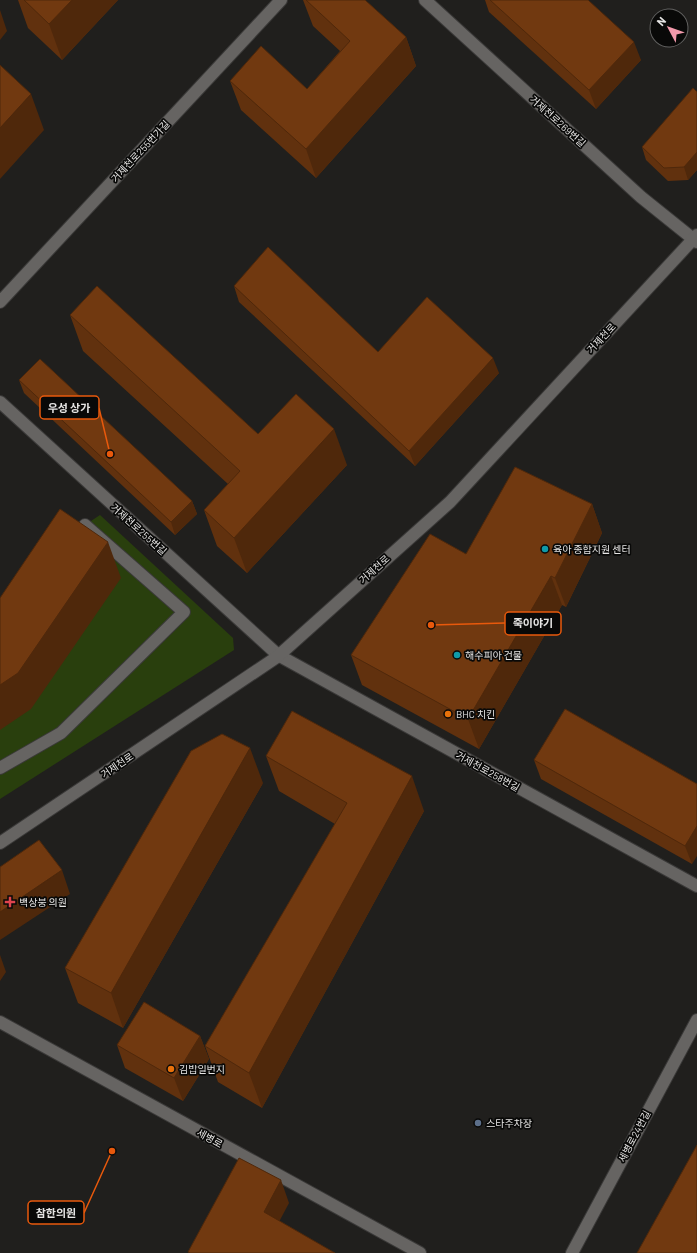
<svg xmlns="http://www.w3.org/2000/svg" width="697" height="1253" font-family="Barlow,'Noto Sans KR',sans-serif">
	<rect width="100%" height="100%" fill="#201f1d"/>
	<polygon fill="#293f0d" points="100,515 233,638 234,650 0,799 0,654 85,525"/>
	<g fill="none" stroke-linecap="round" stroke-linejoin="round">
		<g stroke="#3a3938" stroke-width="14">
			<g id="street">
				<polyline points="425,0 641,197 697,242"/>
				<polyline points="0,302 281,0"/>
				<polyline points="0,402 278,655 697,886"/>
				<polyline points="0,768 61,733 184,612 85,525"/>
				<polyline points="572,1253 697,1020"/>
			</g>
		</g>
		<g stroke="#3a3938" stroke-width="14">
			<g id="secondary">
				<polyline points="0,843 277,657 450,502 697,235"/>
				<polyline points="0,1022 420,1253"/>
			</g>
		</g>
		<use href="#street" stroke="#666462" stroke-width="12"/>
		<use href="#secondary" stroke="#666462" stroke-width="12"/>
	</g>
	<g fill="#61310e">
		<polygon points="18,0 118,0 62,60 28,28"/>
		<polygon points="303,0 365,0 406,37 416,66 316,178 241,110 230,81 307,89 340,51 313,26"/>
		<polygon points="485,0 588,0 641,60 596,109 489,12"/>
		<polygon points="697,92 697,170 688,180 668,181 646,160 642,147"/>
		<polygon points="234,286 378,352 499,373 415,466 239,302"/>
		<polygon points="70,315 258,434 347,465 247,573 217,546 204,510 228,484 83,351"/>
		<polygon points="19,380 192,501 197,514 175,535 24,393"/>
		<polygon points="592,504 602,533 566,607 562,605 479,749 362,685 351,655"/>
		<polygon points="266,756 424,811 262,1108 218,1082 205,1046 335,824 279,791"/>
		<polygon points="534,760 697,784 692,864 541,779"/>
		<polygon points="263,783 123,1028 78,1003 65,968"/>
		<polygon points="200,1036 209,1059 183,1101 125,1068 117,1045"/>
	</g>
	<g fill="#4f280b">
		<polygon points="72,0 118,0 62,60 49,24"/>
		<polygon points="0,10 7,31 0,40"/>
		<polygon points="406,37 416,66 316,178 306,149"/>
		<polygon points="634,42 641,60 596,109 589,90"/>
		<polygon points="31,94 44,130 0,179 0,128"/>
		<polygon points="697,152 697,170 688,180 684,167"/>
		<polygon points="493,358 499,373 415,466 409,451"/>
		<polygon points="334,429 347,465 247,573 234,538"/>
		<polygon points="192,501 197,514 175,535 171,522"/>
		<polygon points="592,504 602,533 566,607 555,578"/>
		<polygon points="108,542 121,578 31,709 0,730 0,685"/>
		<polygon points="551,576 562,605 479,749 468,719"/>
		<polygon points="250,748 263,783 123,1028 111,993"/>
		<polygon points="412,776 424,811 262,1108 249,1073"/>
		<polygon points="697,826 697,856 692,864 685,846"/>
		<polygon points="62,870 70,894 0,940 0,912"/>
		<polygon points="0,955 6,972 0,981"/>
		<polygon points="200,1036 209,1059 183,1101 174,1078"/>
		<polygon points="281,1180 289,1203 272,1235 264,1212"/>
	</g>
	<g fill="#713910" stroke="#4f280b">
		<polygon points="24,0 72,0 49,24"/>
		<polygon points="306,0 365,0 406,37 306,149 230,81 261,46 307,89 350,41"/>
		<polygon points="490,0 588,0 634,42 589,90"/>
		<polygon points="0,65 31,94 0,128"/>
		<polygon points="693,88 697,92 697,152 684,167 664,168 642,147"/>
		<polygon points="268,247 378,352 427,297 493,358 409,451 234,286"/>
		<polygon points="97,286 258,434 296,394 334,429 234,538 204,510 240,471 70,315"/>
		<polygon points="40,359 192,501 171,522 19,380"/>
		<polygon points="515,467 592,504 555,578 551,576 468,719 351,655 430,534 466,554"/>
		<polygon points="60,509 108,542 18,673 0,685 0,598"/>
		<polygon points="565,709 697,784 697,826 685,846 534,760"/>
		<polygon points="292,711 412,776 249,1073 205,1046 347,803 266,756"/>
		<polygon points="222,734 250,748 111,993 65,968 191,751"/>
		<polygon points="39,840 62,870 0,912 0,867"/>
		<polygon points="144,1002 200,1036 174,1078 117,1045"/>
		<polygon points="697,1145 697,1253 637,1253"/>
		<polygon points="239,1158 281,1180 264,1212 335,1253 190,1253 188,1252"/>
	</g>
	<g fill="#0f9aa8" stroke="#090908" stroke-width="1.5">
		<circle cx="545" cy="549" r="4"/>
		<circle cx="457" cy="655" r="4"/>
	</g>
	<g fill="#e8710a" stroke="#090908" stroke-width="1.5">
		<circle cx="448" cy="714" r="4"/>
		<circle cx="171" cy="1069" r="4"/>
	</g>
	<path fill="#e0444e" stroke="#090908" stroke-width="1.5" d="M8 896h4v4h4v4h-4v4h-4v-4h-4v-4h4z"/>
	<circle fill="#5c6f8a" stroke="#090908" stroke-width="1.5" cx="478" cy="1123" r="4"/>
	<g text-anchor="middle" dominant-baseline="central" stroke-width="3.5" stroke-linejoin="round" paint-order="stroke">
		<g font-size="10" fill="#e6e5e4" stroke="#090908">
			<text transform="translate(558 121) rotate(42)">거제천로269번길</text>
			<text transform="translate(140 151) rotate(-47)">거제천로255번가길</text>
			<text transform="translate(601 338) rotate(-47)">거제천로</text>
			<text transform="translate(139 529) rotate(42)">거제천로255번길</text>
			<text transform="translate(374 569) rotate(-42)">거제천로</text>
			<text transform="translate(117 765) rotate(-34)">거제천로</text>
			<text transform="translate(488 771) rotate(29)">거제천로258번길</text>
			<text transform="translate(634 1136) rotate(-62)">세병로24번길</text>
			<text transform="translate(210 1138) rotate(29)">세병로</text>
		</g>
		<g font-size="10" fill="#e6e5e4" stroke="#090908" text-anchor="start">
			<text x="553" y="549">육아 종합지원 센터</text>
			<text x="465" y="655">해수피아 건물</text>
			<text x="456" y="714">BHC 치킨</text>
			<text x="19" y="902">백상붕 의원</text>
			<text x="179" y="1069">김밥일번지</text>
			<text x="486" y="1123">스타주차장</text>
		</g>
	</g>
	<path fill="none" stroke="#e8590c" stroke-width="1.5" d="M110 454L99 408M431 625L505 623M112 1151L84 1213"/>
	<g fill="#e8590c" stroke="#090908" stroke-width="1.5">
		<circle cx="110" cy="454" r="4"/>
		<circle cx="431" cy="625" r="4"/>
		<circle cx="112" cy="1151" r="4"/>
	</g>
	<g fill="#090908" stroke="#e8590c" stroke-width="1.5">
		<rect x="40" y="396" width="59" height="23" rx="4"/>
		<rect x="505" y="612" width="56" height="23" rx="4"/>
		<rect x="28" y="1201" width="56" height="23" rx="4"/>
	</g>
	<g font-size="11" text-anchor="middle" font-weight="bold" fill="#e6e5e4">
		<text x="69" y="412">우성 상가</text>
		<text x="533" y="627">죽이야기</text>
		<text x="56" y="1217">참한의원</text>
	</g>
	<g transform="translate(669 28) rotate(311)"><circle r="19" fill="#090908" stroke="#616160"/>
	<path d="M0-3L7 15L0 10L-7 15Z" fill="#f39aac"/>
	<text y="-6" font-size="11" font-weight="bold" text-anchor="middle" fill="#e6e5e4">N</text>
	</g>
</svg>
